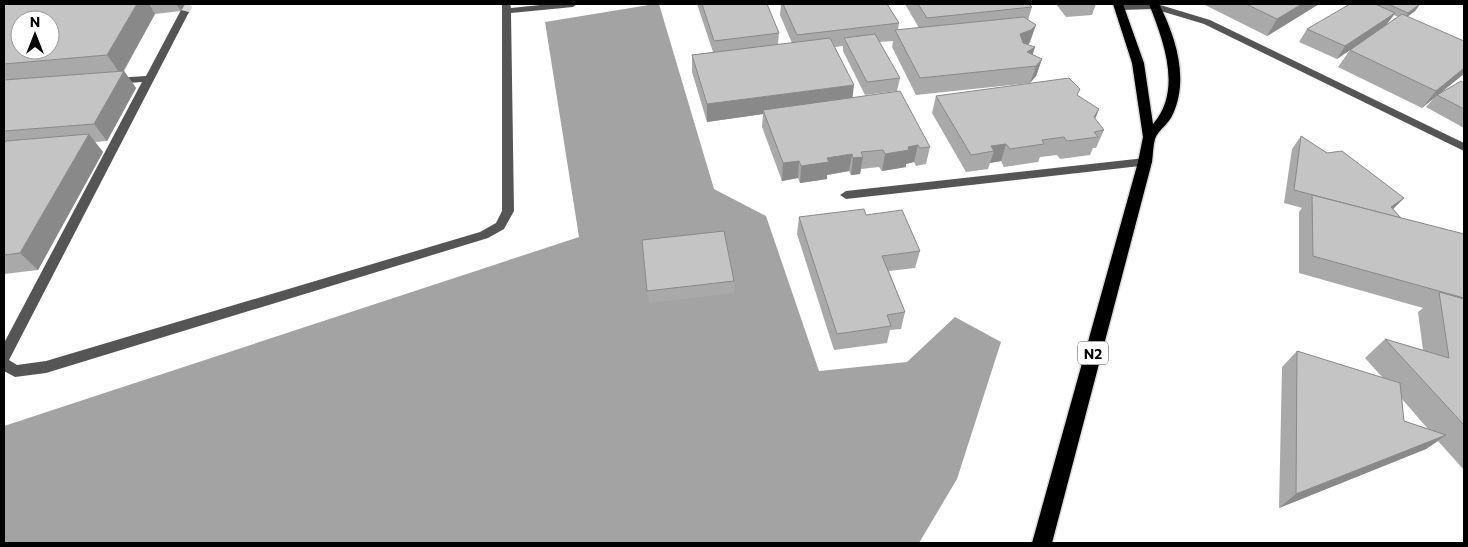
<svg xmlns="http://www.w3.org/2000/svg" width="1468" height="547" font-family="Commissioner,sans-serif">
	<rect width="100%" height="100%" fill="#fff"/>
	<polygon fill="#a3a3a3" points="655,4 659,4 714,189 766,216 819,371 907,362 955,317 1001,342 957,479 919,543 4,543 4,426 579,237 545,22"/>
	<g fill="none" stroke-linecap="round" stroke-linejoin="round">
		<polyline stroke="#d9d9d9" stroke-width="11" stroke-dasharray="11 5" stroke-linecap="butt" points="184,12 187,4"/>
		<g stroke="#dbdbdb" stroke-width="3">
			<path id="highway" d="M1113,4H1123L1144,63L1153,124C1183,90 1163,40 1149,4H1159C1176,37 1189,79 1173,114C1169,124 1158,130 1155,139C1153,146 1153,155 1152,162L1052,543H1032L1138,162L1143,137L1132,63Z"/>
		</g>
		<g fill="#555" fill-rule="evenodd">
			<polygon points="502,4 510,4 511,8 550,4 577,4 573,7 511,13 514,211 504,229 488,238 46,373 15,377 4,371 4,343 142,82 115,84 110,81 115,78 146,76 181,10 189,12 9,360 17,365 46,361 480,232 496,223 502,211"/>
			<polygon points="1157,4 1210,20 1464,143 1464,151 1204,24 1154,9 1120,10 1115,7 1120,4"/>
			<polygon points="1145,158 1149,159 1151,162 1149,165 846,199 840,195 846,191"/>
		</g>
		<use href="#highway" fill="#000" fill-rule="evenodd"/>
	</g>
	<g fill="#a9a9a9" fill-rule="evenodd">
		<polygon points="4,4 185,4 181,11 155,14 124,71 136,88 107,141 95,142 103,152 38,270 4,274"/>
		<polygon points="697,4 767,4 779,33 778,44 792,43 780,15 781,4 887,4 899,23 898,30 919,28 905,4 1029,4 1032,7 1028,20 1030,42 1028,45 1033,55 1042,59 1036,76 1030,83 916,95 892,47 893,41 879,42 900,78 897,91 865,95 843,51 843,46 835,47 852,98 930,147 926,164 916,166 914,162 906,164 906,167 882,171 879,167 861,169 860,174 851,175 849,171 827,175 827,179 800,183 798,178 782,181 762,127 763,114 707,122 692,72 692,55 713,52"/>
		<polygon points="1056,4 1096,4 1092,15 1066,17"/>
		<polygon points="1206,4 1319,4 1267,36 1205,5"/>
		<path d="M1378,4H1420L1415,11L1407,17L1443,91L1464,83V128L1426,107L1434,98L1422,108L1338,67L1350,50L1337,59L1299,42L1307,29ZM1394,15L1398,17L1387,24Z"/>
		<polygon points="936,96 1099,109 1095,119 1104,130 1096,148 1093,148 1090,155 1060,159 1057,155 1040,157 1038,162 1004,167 1001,161 990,163 988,169 966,172 932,113"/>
		<path d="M1301,136L1327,153L1404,198L1393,209L1401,218L1464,234V470L1438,441L1426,449L1279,508L1282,367L1297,351L1383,378L1365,358L1385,339L1423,350L1418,312L1423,308L1299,273V212L1302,208L1284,203L1292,149ZM1402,399L1428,429L1404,421Z"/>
		<polygon points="866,215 920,251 915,268 889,271 905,312 901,329 890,330 887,343 834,350 797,234 799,217"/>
		<polygon points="734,281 734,293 649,303 647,291"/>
	</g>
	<g fill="#898989">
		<polygon points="137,4 149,4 155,14 121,75 107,55"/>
		<polygon points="176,4 185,4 181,11"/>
		<polygon points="1302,4 1319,4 1267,36 1277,19"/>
		<polygon points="1420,4 1415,11 1404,19 1408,13"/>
		<polygon points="1395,13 1386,25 1337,59 1345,46"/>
		<polygon points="1036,25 1030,42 1026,47 1015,51 1020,34"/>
		<polygon points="1035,47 1030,64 1027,52"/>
		<polygon points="1042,59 1036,76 1030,83 1036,66"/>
		<polygon points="1464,68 1464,74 1438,95 1437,95 1434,98 1422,108 1436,91"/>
		<polygon points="124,71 136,88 107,141 94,124"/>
		<polygon points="854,85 852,102 763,110 763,114 707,122 707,104"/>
		<polygon points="1099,109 1092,126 1094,117"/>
		<polygon points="89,134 103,152 38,270 20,253"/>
		<polygon points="1006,144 1001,161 990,163 994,151 991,146"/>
		<polygon points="918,145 914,162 906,164 906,167 882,171 885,154 908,147"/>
		<polygon points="852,154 849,171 827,175 827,179 800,183 801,166 827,158"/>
		<polygon points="863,157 860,174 851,175 853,158"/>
		<polygon points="799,161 798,178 782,181 783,163"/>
		<polygon points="1404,198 1392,210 1391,207"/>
		<polygon points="1446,435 1426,449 1279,508 1296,494"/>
	</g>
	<g fill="#c4c4c4" stroke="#898989" fill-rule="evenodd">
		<path d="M4,4H137L107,55L4,64ZM20,20H50V50H20Z"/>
		<polygon points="702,4 767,4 779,33 714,41"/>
		<polygon points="783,4 887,4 899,23 797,35"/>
		<polygon points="918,4 1029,4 1032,7 927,18"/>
		<polygon points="1246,4 1302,4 1277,19"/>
		<polygon points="1350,4 1375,4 1395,13 1345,46 1307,29"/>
		<polygon points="1388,4 1420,4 1408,13"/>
		<polygon points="1402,14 1464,41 1464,68 1436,91 1350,50"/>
		<polygon points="1024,17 1036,25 1031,30 1020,34 1023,43 1035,47 1027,52 1042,59 1036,66 920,78 895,30"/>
		<polygon points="875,34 900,78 867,82 844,38"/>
		<polygon points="830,38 854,85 707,104 692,55"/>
		<polygon points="124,71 94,124 4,131 4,80"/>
		<polygon points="1069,78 1080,89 1077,95 1099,109 1094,117 1104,130 1094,132 1098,137 1067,141 1064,137 1042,140 1044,144 1010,149 1006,144 991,146 994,151 971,155 936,96"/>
		<polygon points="1461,81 1464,83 1464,109 1437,95"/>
		<polygon points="900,91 930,147 920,148 918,145 908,147 909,150 885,154 883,150 861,152 863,157 853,158 852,154 827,158 829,162 801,166 799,161 783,163 763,110"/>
		<polygon points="89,134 20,253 4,255 4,144 6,141"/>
		<polygon points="1301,136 1327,153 1342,151 1404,198 1391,207 1401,218 1294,190"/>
		<polygon points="1312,195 1464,234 1464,298 1313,256"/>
		<polygon points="864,209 866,215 902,210 920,251 882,256 905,312 887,315 891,326 837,334 799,217"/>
		<polygon points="724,231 734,281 647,291 642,240"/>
		<polygon points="1439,292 1464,299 1464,425 1385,339 1449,358"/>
		<polygon points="1297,351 1400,383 1404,421 1446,435 1296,494"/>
	</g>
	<g text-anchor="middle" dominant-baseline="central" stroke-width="4.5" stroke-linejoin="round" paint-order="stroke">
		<rect fill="#fff" stroke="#4c4c4c" stroke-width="1" x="1078" y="341.5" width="30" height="23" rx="4"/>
		<g font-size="14" font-weight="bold" fill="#000">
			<text x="1093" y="353">N2</text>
		</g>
	</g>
	<rect width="1468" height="547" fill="none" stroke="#000000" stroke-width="10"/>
	<g transform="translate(35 35)"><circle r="24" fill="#ffffff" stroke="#999999"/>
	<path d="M0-4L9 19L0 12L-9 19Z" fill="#000000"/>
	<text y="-8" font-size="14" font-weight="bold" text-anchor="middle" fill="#000000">N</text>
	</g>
</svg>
